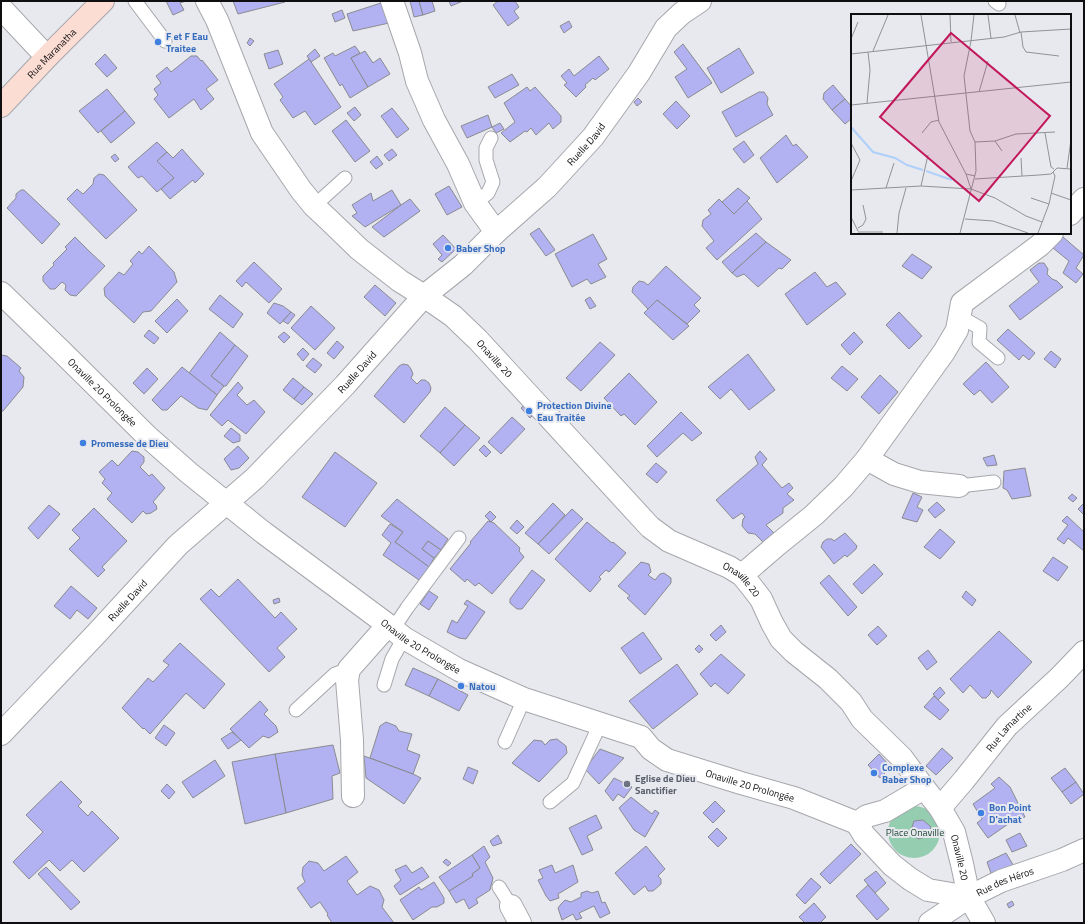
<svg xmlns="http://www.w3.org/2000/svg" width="1085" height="924" font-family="'Titillium Web',sans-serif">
	<rect width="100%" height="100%" fill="#e8e9ee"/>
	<circle fill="#94cdaf" cx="914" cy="832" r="26"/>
	<g fill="#b2b2f3" stroke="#8a8b8f">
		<polygon points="166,1 186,1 180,3 184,10 173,15"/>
		<polygon points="233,1 284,1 285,2 238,14"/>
		<polygon points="410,1 419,1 423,15 414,17"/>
		<polygon points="419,1 432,1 435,11 423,15"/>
		<polygon points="449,1 463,1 451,6"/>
		<polygon points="498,1 515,1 519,7 514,11 519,18 508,26 493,5"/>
		<polygon points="384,2 389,23 353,31 347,14"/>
		<polygon points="342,10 345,18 335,22 332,14"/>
		<polygon points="569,21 572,27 564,33 560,26"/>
		<polygon points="250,38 254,41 250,46 247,43"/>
		<polygon points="683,44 712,83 688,98 675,77 687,69 674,52"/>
		<polygon points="355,46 360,53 351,58 368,87 350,98 342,84 340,86 324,58 333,53 335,56"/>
		<polygon points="739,48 754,73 721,93 707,68"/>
		<polygon points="315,49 320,56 311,62 307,56"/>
		<polygon points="278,50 283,64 269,69 264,54"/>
		<polygon points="365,51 373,63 380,58 390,74 368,87 351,58"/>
		<polygon points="105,54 117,68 107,77 95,64"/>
		<polygon points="191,56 197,56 201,61 202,60 218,80 206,89 214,99 201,110 194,99 169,118 154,99 158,95 154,89 161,83 156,76 167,67 171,72"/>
		<polygon points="599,56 609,69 595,80 593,78 585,85 586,87 576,97 564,85 567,83 561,76 569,69 574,76"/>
		<polygon points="309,59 341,107 315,125 305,111 293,118 280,100 283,97 274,84"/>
		<polygon points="512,74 519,85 495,98 488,87"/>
		<polygon points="833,85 845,99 832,110 823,99 824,93"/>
		<polygon points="527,87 530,91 535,87 561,116 561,122 553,129 549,123 536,135 531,128 527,132 525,131 510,142 501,133 515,122 504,103"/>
		<polygon points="107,89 125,111 98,133 79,111"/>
		<polygon points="759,92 764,92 768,98 767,104 773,115 736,137 722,112"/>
		<polygon points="638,98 642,102 637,106 634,102"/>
		<polygon points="845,99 852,107 852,118 845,124 832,110"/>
		<polygon points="676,101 690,116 677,129 663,114"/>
		<polygon points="355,107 361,115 354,121 347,113"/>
		<polygon points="392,108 409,129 397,138 381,116"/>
		<polygon points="125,111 135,123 111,143 101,131"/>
		<polygon points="488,115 492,127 467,138 461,126"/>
		<polygon points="346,120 370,151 355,162 332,131"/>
		<polygon points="500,123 504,129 496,133 492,127"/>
		<polygon points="786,135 793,146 796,144 808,157 777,183 760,158"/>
		<polygon points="744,141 754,155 744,163 733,149"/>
		<polygon points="157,142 167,152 157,161 174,178 157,192 142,176 138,178 128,167"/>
		<polygon points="182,149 204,174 195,183 193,180 170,199 161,189 174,178 157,161 167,152 173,158"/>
		<polygon points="392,149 397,155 389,161 384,155"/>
		<polygon points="115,154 119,159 115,162 111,157"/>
		<polygon points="377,156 383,164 376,169 370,162"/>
		<polygon points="99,174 104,175 137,210 106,239 67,199 77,189 83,194 93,184 94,178"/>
		<polygon points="449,186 462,207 447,215 435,194"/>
		<polygon points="738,188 750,198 734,214 722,202"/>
		<polygon points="21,190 24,190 60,224 42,244 7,208 16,198 16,194"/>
		<polygon points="392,190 401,205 365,227 352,216 357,213 352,205 371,193 373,201"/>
		<polygon points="410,199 420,211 384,237 372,227 401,205"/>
		<polygon points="719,199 734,214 747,201 762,219 717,260 706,248 714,241 702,226 703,220 711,214 708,210"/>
		<polygon points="539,228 555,250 546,256 530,234"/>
		<polygon points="756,233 766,242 732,273 722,262"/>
		<polygon points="593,234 607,259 598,264 606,277 591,284 587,279 572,287 555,254"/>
		<polygon points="443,235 456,249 442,262 438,259 442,255 433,244"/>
		<polygon points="75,237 90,252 105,266 76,296 70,295 65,290 66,285 62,282 55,289 50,289 43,281 43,276 54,265 53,263 67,249 65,247"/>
		<polygon points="1063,237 1084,255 1076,268 1083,274 1076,283 1063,273 1069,261 1053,248"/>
		<polygon points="766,242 791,260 782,269 779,268 758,287 744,274 737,277 732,273"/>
		<polygon points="149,246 174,272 177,282 151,311 143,312 134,323 105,296 104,288 119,272 124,275 133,264 130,261 139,251 142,254"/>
		<polygon points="912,254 932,267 922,279 902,266"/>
		<polygon points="254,262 282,289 269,303 246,282 242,287 236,281"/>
		<polygon points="1039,263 1044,263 1048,269 1047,274 1052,279 1057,281 1063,287 1020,320 1009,306 1039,282 1030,270"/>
		<polygon points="666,266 701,298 694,305 700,311 687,324 657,300 648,309 632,292 633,287 639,281 644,282 648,285"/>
		<polygon points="815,272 827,287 836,282 846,294 807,325 785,294"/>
		<polygon points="375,285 396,303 385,316 364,297"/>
		<polygon points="220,295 243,314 233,328 209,309"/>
		<polygon points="590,297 596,306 590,309 585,300"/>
		<polygon points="177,299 188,311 167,333 155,321"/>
		<polygon points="657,300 689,326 673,340 644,313"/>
		<polygon points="274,303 283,306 291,312 280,324 267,313"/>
		<polygon points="311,306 335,328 315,350 291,328"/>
		<polygon points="291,312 295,315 288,324 283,321"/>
		<polygon points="899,312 922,336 909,349 886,325"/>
		<polygon points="1008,329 1035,353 1029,360 1023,355 1019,360 997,340"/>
		<polygon points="149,330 159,338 154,344 144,336"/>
		<polygon points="220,332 235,345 211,376 224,386 217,395 189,373"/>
		<polygon points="284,332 290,337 284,343 278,337"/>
		<polygon points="854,332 863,342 850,355 841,345"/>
		<polygon points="337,341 344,347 334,359 327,353"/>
		<polygon points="600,342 615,355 581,391 566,378"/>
		<polygon points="235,345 248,356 226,386 224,386 211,376"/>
		<polygon points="303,348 309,354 303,361 297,354"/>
		<polygon points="1051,351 1061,359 1055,368 1044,359"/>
		<polygon points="748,354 775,390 749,410 731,389 720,399 708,387"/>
		<polygon points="1,355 7,356 21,368 19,371 24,377 23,387 3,411 1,411"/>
		<polygon points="313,358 322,365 315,373 306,366"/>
		<polygon points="986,362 1009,387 992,403 980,390 974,395 963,384"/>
		<polygon points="403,364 408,365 411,369 413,374 411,378 417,384 421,380 425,380 429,383 431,388 430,392 404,423 374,396 399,366"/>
		<polygon points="842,366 858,379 847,391 831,378"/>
		<polygon points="182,367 217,395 207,410 198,408 181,396 167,410 162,410 152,400"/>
		<polygon points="147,368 158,379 144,394 133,383"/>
		<polygon points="629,373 657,402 635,425 624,414 621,416 604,398"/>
		<polygon points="880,375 898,392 879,414 861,397"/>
		<polygon points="293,378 304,387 294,399 283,390"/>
		<polygon points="238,382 243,388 237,395 247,405 254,400 265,412 246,434 228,420 222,426 210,415"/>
		<polygon points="304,387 313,394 302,405 294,399"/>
		<polygon points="527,402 536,412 530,418 521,408"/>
		<polygon points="445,407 465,425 440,453 420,436"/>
		<polygon points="681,412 702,433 692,441 683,433 657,457 647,446"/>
		<polygon points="512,417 525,429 501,454 488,442"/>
		<polygon points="465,425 480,438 454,466 440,453"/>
		<polygon points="231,428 240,435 240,441 233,443 224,436"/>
		<polygon points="484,445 491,452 486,457 479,450"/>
		<polygon points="238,446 249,458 239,468 231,470 224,459"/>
		<polygon points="132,451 138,452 144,457 144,462 140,467 149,476 152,474 165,488 153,502 156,505 157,509 151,513 146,514 143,511 132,523 107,499 112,493 102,483 105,479 99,472 112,460 118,466"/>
		<polygon points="760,451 767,459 762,465 782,488 789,483 793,488 787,494 794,500 783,508 783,513 766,525 774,533 763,542 755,534 748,533 742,526 743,519 745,517 742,513 733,519 716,500 758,464 755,457"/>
		<polygon points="335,452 377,483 345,527 302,497"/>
		<polygon points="994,455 997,465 987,466 983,458"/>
		<polygon points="656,463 667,472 657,483 646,474"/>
		<polygon points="1025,468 1031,496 1012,499 1007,490 1003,488 1004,471"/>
		<polygon points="913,493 922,497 917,507 923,510 917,522 902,518"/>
		<polygon points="1072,494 1077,498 1073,502 1068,498"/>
		<polygon points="397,499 448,539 441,550 428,541 422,549 434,558 429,567 395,542 403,532 381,516"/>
		<polygon points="937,502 945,510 935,518 928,510"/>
		<polygon points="553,503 565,515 538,544 525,533"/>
		<polygon points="1084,503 1084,515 1078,509"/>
		<polygon points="49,505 60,514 38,539 28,528"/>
		<polygon points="94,508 127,541 102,567 105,570 98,577 69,549 80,538 72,530"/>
		<polygon points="572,509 583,519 549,554 538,544"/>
		<polygon points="490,511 496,517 491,522 485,516"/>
		<polygon points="1067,516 1084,532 1084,551 1068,538 1064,544 1057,539 1068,525 1062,521"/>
		<polygon points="517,520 524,527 517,534 510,528"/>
		<polygon points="488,521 494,523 520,548 519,551 524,557 492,594 479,583 475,586 467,579 465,582 450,569 471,543 470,542"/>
		<polygon points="587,522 612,543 613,542 626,553 609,572 606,570 599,577 601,579 590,592 555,559"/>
		<polygon points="390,524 403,532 395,542 429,567 419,580 383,555 391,543 382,535"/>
		<polygon points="940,529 955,542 940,559 924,547"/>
		<polygon points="845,533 857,546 856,549 847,557 845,555 834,564 821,547 823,542 827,539 832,539 834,541"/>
		<polygon points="428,541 441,550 434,558 422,549"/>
		<polygon points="1053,557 1068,567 1058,581 1043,571"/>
		<polygon points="641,562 649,564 651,572 648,575 655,580 660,574 664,573 671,578 671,583 645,615 627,598 630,596 618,586"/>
		<polygon points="874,564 883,574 862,594 853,584"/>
		<polygon points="532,570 545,580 522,609 517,609 510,603 510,599"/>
		<polygon points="829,575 857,607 848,616 820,583"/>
		<polygon points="238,579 275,618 281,612 297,629 277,648 285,657 269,672 200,599 211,589 219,597"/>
		<polygon points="71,586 97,608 88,619 77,610 70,619 54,606"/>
		<polygon points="429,591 438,597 429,610 420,604"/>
		<polygon points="966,591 976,600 972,606 962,597"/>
		<polygon points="279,598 280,602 274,604 273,600"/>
		<polygon points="467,600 485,612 466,639 459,638 447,632 452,620 457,623 468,606 464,604"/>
		<polygon points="721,625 726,632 716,641 710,635"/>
		<polygon points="878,626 887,636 877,645 868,635"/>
		<polygon points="999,631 1032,662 998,698 991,690 990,694 986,698 982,698 970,685 963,693 950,679"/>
		<polygon points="643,632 662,659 640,674 621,648"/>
		<polygon points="180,643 225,684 204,709 186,693 150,734 144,728 143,729 122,708 148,678 153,682 169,665 163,661"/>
		<polygon points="699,645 703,649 699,653 695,649"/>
		<polygon points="928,650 937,662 927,670 918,658"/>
		<polygon points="721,654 745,675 728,694 715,683 711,687 700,674"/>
		<polygon points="677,664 698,694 653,729 629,701"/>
		<polygon points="413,668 438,679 429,696 405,685"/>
		<polygon points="438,679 468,695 459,711 429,696"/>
		<polygon points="940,687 945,693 938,700 933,694"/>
		<polygon points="934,696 949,710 940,720 924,707"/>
		<polygon points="260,701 268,710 264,714 276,726 278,732 269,738 263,736 249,748 230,729"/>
		<polygon points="386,722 396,726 399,731 412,734 407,750 420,755 413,774 370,758 380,726"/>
		<polygon points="164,725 175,733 166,746 155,738"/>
		<polygon points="232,732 241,740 228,749 221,739"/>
		<polygon points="557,739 566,746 567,753 539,782 512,763 534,740 542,741 545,745 550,740"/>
		<polygon points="333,745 340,773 332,776 333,799 286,813 275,754"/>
		<polygon points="942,748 953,758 936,775 926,766"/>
		<polygon points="600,749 624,758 599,784 585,769"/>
		<polygon points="275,754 286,813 245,824 232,762"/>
		<polygon points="879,754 891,767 880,778 868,765"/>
		<polygon points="364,756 413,774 421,778 404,804 366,778"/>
		<polygon points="215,760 225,776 193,798 182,782"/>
		<polygon points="468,767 478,771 473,784 463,779"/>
		<polygon points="1065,768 1076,782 1062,792 1051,778"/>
		<polygon points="999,777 1010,787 1025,817 1011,822 988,838 977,823 982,819 973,804 995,788 991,784"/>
		<polygon points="614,778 632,787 624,798 618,794 613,801 605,791"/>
		<polygon points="61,781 82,802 78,806 88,816 92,811 119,838 84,872 72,860 60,871 49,860 29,879 13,862 43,832 26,815"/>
		<polygon points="1076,782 1084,794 1071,804 1062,792"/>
		<polygon points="167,784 175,792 169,799 161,791"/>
		<polygon points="631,797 652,814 655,810 659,813 645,837 634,830 619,808"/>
		<polygon points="715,801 725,811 713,823 703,813"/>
		<polygon points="596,815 602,828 587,836 593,850 582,855 569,828"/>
		<polygon points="923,820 931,827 928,836 918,839 911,830 914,821"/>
		<polygon points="717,828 727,838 718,847 708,837"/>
		<polygon points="1020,833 1027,846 1012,852 1006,840"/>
		<polygon points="498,835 502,843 493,846 490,841"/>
		<polygon points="851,844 861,854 830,884 820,874"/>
		<polygon points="484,846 490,857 485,862 493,878 490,890 476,899 478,903 469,909 464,899 456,903 449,891 473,876 472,874 480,868 472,855"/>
		<polygon points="646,846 665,869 658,876 661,879 661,884 653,891 648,891 645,886 634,895 615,873"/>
		<polygon points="1006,853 1015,868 992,876 987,862"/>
		<polygon points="472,855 480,868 472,874 473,876 449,891 439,877"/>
		<polygon points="346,856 358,872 347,881 357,895 370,886 379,890 384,900 382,907 394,923 332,923 327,915 328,914 320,902 311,908 297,888 305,882 302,875 303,867 309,861 318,863 324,871"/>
		<polygon points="446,859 451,863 448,866 443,862"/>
		<polygon points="406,865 412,873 422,867 429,877 400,895 394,886 401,880 395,870"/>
		<polygon points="552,865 555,873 573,865 578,882 558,894 559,898 550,901 546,896 538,880 543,878 539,870"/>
		<polygon points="46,867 80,902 71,910 38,874"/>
		<polygon points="876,871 886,883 875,893 864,880"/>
		<polygon points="811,878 821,887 805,904 796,895"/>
		<polygon points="434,882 444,898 444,903 437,907 432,907 413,920 400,900 419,887 421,890"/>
		<polygon points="868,885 889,909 877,920 856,896"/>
		<polygon points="587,891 592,893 598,891 602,903 605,902 610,913 600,918 594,906 579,913 582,918 576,920 573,914 562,920 558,908 561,904 565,900 571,902 581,897 581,893"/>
		<polygon points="1012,901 1014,905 1009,908 1007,904"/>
		<polygon points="814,903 826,917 820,923 805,923 799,917"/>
	</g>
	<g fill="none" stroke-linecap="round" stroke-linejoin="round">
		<g stroke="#a6a7ac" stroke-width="15">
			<g id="lane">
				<polyline points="135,1 165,41"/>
				<polyline points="995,1 999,4"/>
				<polyline points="475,203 488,193 493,182 486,160 486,148 491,138"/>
				<polyline points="314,206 345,178"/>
				<polyline points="959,316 980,328 979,342 998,358"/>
				<polyline points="959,486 994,482"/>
				<polyline points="393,629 407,608 459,538"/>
				<polyline points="384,685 392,659 404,638"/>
				<polyline points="296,710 335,674 349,669"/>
				<polyline points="505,742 524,699"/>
				<polyline points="550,802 573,783 600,724"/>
				<polyline points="499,887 511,906"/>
			</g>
		</g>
		<g stroke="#a6a7ac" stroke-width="24">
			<g id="street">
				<path id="s1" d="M207,1L217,20L262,133L301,190L314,206L329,220L359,249L400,281L424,296L453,316L478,340L650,527L669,541L729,567L742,575L751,586L761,599L772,623L781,639L794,652L828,679L851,702L862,719L902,758L924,788L940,808L954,832L962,864L969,897L984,923"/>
				<polyline points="392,1 410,53 417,81 434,120 458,164 475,203 496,232"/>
				<polyline points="1,8 47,57"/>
				<polyline points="1070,214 1084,199"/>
				<path id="s2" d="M1,293L62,352L148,437L189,473L264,533L388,625L404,638L459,670L524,699L641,737L651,749L667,760L741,783L794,798L857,823L867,816L885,811L924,788"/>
				<polyline points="867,459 894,474 920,482 959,486"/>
				<polyline points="742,575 777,545 814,515 843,487 867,459 944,352 957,330 962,303 1040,245 1052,233"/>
				<path id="s3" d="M1,734L97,633L178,545L255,478L345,385L424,296L463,265L496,232L547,187L593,137L639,73L666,28L682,13L700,1"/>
				<polyline points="353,796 352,740 347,680 349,669 388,625"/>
				<path id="s4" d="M940,808L964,780L1007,726L1059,678L1084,652"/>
				<polyline points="857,823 864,835 892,865 910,879 928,890 969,897"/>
				<polyline points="511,906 520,923"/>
				<path id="s5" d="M930,923L969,897L1001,881L1062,860L1084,850"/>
			</g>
		</g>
		<g stroke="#a6a7ac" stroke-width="24">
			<g id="secondary">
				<path id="s6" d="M1,106L47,57L103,1"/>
			</g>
		</g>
		<use href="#lane" stroke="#fff" stroke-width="13"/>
		<use href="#street" stroke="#fff" stroke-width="22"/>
		<use href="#secondary" stroke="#fcddd3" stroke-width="22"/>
	</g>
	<g fill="#3f7fe0" stroke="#e8e9ee" stroke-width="1.5">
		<circle cx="158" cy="42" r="4"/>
		<circle cx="448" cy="248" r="4"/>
		<circle cx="529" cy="411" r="4"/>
		<circle cx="83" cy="443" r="4"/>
		<circle cx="461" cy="686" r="4"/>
		<circle cx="874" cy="773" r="4"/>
		<circle cx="981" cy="813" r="4"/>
	</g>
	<circle fill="#6b7280" stroke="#e8e9ee" stroke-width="1.5" cx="627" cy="784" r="4"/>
	<g text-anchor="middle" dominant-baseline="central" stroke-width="4" stroke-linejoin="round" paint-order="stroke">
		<g font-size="10" font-weight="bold" fill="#366cbe" stroke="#e8e9ee" text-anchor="start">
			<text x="166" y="36">F et F Eau<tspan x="166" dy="12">Traitee</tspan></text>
			<text x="456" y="248">Baber Shop</text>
			<text x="537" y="405">Protection Divine<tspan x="537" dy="12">Eau Traitée</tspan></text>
			<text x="91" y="443">Promesse de Dieu</text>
			<text x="469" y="686">Natou</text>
			<text x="882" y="767">Complexe<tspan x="882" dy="12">Baber Shop</tspan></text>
			<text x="989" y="807">Bon Point<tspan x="989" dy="12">D'achat</tspan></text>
		</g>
		<g font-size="10" fill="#0f0f11" stroke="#e8e9ee">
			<text stroke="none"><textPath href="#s6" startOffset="73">Rue Maranatha</textPath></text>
			<text stroke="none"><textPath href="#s3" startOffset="832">Ruelle David</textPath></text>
			<text stroke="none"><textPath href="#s1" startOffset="470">Onaville 20</textPath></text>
			<text stroke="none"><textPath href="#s3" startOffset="508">Ruelle David</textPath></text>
			<text stroke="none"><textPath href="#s2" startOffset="142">Onaville 20 Prolongée</textPath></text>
			<text stroke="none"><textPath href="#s1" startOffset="806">Onaville 20</textPath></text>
			<text stroke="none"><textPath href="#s3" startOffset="184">Ruelle David</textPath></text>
			<text stroke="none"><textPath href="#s2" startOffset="550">Onaville 20 Prolongée</textPath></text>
			<text stroke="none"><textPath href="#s4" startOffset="106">Rue Lamartine</textPath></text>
			<text stroke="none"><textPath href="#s2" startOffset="911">Onaville 20 Prolongée</textPath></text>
			<text stroke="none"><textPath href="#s1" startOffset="1166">Onaville 20</textPath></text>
			<text stroke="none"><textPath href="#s5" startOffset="86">Rue des Héros</textPath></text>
		</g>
		<g font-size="10" font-weight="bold" fill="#5b616d" stroke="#e8e9ee" text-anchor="start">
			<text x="635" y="778">Eglise de Dieu<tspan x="635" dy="12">Sanctifier</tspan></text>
		</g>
		<g font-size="10" fill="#1d4734" stroke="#e8e9ee">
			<text x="915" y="832">Place Onaville</text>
		</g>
	</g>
	<g transform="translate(851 14)">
		<rect width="220" height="220" fill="#e8e9ee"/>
		<path fill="none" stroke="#afd0fa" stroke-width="2" d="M0,113L22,138L44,144L56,151L72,156M75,157L101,166"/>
		<path fill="none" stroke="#919296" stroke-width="1" d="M70,1L88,108L115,160L124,162M99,1L100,28M137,1L140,24M164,1L169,19M170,18L172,33L175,38L208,42M0,25L7,8M120,27L123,1M22,37L37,1M0,40L153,23L170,18L220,15M128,78L137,47M16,89L19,56L17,38M0,91L220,68M71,119L80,108L88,106M194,119L200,153L203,155M144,127L151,137M124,128L144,127L165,120L204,118M0,129L9,146L0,167M170,144L171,162M216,154L220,126M115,160L120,175M124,165L188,161L200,160L206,154L220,155M70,172L77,141M35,174L43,149M0,176L70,172L120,175L144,184L175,202L191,208M200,179L220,186M180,184L198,190M0,203L7,217M114,205L142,207L177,219M7,214L12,211L15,205L12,191M7,218H32M46,219L48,199L55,174M109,219L125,157L124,128L119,117L113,62L120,27M187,219L198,190L204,162L202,158"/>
		<path fill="#c2185b" fill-opacity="0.15" stroke="#c2185b" stroke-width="2" d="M100,19L199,102L128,187L29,103Z"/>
		<rect width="220" height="220" fill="none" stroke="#0f0f11" stroke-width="2"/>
	</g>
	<rect width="1085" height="924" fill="none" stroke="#0f0f11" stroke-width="4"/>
</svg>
